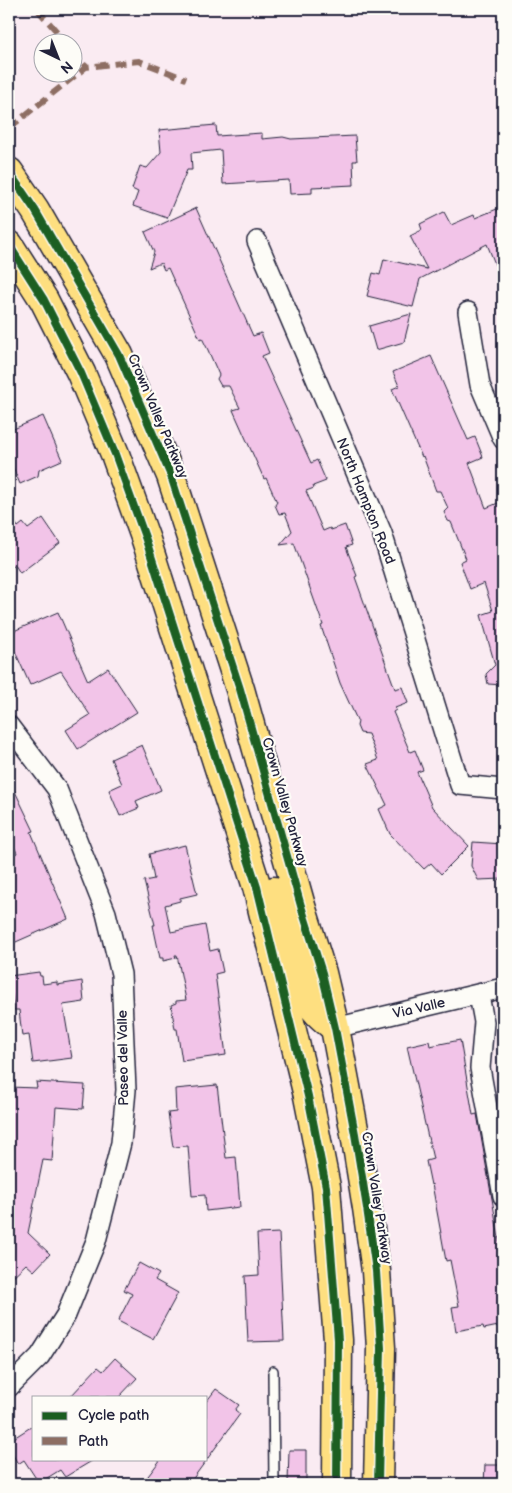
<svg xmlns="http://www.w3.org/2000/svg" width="512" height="1493" font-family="'Balsamiq Sans',sans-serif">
	<rect width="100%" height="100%" fill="#faebf2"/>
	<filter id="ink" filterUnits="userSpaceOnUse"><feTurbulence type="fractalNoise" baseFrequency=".02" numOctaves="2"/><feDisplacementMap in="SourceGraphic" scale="10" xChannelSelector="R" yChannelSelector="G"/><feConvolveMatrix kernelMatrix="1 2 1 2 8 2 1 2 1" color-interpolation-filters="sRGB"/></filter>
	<g filter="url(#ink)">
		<g fill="#f2c4e8" stroke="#22223b">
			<polygon points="216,125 217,136 262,133 262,139 283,137 291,139 355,136 357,161 353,161 354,185 312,187 312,193 290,194 289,180 223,184 221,150 191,153 192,170 187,170 167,218 133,206 138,192 132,189 140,166 147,168 161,152 159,130"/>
			<polygon points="196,208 253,336 261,333 269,353 262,356 311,463 317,460 326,481 313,486 314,488 306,491 323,531 330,528 331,530 345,525 352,545 346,547 357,576 355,577 395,689 402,687 408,703 395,708 396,710 393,712 410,752 415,750 423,770 417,772 432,807 469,846 441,874 431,863 424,869 390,834 379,809 387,805 367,764 378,760 368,734 360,733 357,726 358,722 340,683 321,626 323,625 294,543 280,545 292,531 285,513 279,514 275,505 277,502 266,478 264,479 233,410 240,408 229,386 221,386 217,379 219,375 208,350 202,338 200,339 168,268 164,270 161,263 149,268 154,252 145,232"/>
			<polygon points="497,209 503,224 503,284 487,244 420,279 413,307 367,296 373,273 380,275 384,259 427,269 410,236 422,230 420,224 444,212 451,225 474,215 475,218"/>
			<polygon points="411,314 404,342 376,350 369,326"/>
			<polygon points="431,356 468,440 475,437 483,457 469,463 486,508 503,501 503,685 488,684 486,674 495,665 481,615 493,611 484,583 470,589 460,562 466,559 451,522 448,521 444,512 448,508 440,491 436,491 423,456 422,457 416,444 392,389 399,386 393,372"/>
			<polygon points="43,416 62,460 39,470 38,476 20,484 9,458 9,431"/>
			<polygon points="9,514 18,527 23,523 28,529 43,518 60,543 20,573 15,565 9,570"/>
			<polygon points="58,612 88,681 108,668 137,712 78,749 66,730 90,715 61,671 30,685 9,638 9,633"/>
			<polygon points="142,745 161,790 136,801 139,808 120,816 109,790 122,784 111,759"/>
			<polygon points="9,779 34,831 31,832 68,919 9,945 9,857 17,853 9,835"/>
			<polygon points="473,842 503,844 503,879 478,880 471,866"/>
			<polygon points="185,845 197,894 180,898 180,901 165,905 171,932 205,925 210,951 218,949 223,972 215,974 226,1055 182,1061 177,1029 175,1029 171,1005 176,1003 176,1001 186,1000 177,955 175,955 176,958 163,961 163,958 160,958 153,925 155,925 144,881 154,879 149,854"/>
			<polygon points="39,972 40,976 42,976 43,984 57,982 57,985 82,981 84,1002 63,1005 72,1058 33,1063 29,1035 22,1036 19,1010 14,1010 9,976"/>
			<polygon points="460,1040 473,1115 477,1114 503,1261 503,1325 484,1329 483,1326 456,1331 452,1307 459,1306 450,1260 446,1261 432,1184 431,1185 426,1161 433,1159 407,1046 429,1041 430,1046"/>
			<polygon points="36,1082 85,1085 83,1109 56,1107 52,1161 43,1160 28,1233 50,1254 34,1271 26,1264 9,1280 9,1087 37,1088"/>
			<polygon points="217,1085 226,1158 236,1157 240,1207 206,1211 205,1195 192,1196 188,1146 173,1147 168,1113 176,1112 175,1089"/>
			<polygon points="279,1233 284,1341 248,1342 245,1276 259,1275 257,1234"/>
			<polygon points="139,1263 159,1274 155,1280 178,1293 153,1339 118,1321 132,1294 124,1290"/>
			<polygon points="115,1358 137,1378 119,1397 70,1397 98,1367 103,1371"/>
			<polygon points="216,1389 239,1405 235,1410 240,1414 189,1484 142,1484 161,1459 206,1459 206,1402"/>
			<polygon points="34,1425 34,1459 95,1459 65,1477 60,1470 39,1483 24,1460 18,1464 9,1448 9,1441"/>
			<polygon points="289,1450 306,1450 306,1483 288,1483"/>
			<polygon points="485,1465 503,1465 503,1484 484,1484"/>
		</g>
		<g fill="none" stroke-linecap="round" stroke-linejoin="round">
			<g stroke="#22223b" stroke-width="12">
				<polyline id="lane" points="273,1371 274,1484"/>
			</g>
			<g stroke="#22223b" stroke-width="22">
				<g id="street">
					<polyline points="257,241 382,533 460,785 503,789"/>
					<polyline points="468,312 480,385 503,439"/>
					<polyline points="9,726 57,789 106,913 121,974 126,1090 121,1143 96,1241 66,1315 40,1356 9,1387"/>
					<polyline points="479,995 484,1022 480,1068 503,1196"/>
					<polyline points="335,1028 503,988"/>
				</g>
			</g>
			<g stroke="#22223b" stroke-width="31">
				<g id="primary">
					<polyline points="9,172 35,210 119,355 171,476 240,689 301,906 322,973 335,1028 355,1134 367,1208 376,1271 381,1348 378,1484"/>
					<polyline points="9,245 44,300 81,373 115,454 146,540 257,887 308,1096 326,1187 338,1340 337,1484"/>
					<path d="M274,891L284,916L307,997C313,1010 323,1018 334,1027"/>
				</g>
			</g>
			<use href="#lane" stroke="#fdfcf7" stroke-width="9"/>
			<use href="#street" stroke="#fdfcf7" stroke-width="19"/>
			<use href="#primary" stroke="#fedf80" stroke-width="28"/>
			<g stroke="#8d6e63" stroke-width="6" stroke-dasharray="12 6" stroke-linecap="butt">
				<polyline points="37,9 66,42"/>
				<polyline points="72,50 86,67"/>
				<polyline points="9,128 86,67 139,61 186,79"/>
			</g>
			<g stroke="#fdfcf7" stroke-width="11">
				<g id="cycleway">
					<polyline points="9,172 35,210 119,355 171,476 240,689 301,906 322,973 335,1028 355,1134 367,1208 376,1271 381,1348 378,1484"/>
					<polyline points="9,245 44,300 81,373 115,454 146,540 257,887 308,1096 326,1187 338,1340 337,1484"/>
				</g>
			</g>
			<use href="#cycleway" stroke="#1b5e20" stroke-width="8"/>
		</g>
	</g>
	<g text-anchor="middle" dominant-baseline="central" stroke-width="4.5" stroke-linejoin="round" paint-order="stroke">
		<g font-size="14" fill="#22223b" stroke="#fdfcf7">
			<text transform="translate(158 416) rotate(67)">Crown Valley Parkway</text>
			<text transform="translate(366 501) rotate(68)">North Hampton Road</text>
			<text transform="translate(285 802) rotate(74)">Crown Valley Parkway</text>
			<text transform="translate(419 1008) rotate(-13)">Via Valle</text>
			<text transform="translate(123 1058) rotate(-91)">Paseo del Valle</text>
			<text transform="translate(377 1198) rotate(81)">Crown Valley Parkway</text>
		</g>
	</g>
	<rect width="512" height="1493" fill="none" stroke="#fdfcf7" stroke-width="30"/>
	<rect x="15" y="15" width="482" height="1463" fill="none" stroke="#22223b" stroke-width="2" filter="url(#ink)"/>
	<rect x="32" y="1396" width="175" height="65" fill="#fdfcf7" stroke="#a5a5ac"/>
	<rect x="42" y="1412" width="25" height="8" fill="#1b5e20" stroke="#a5a5ac"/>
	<text x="78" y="1420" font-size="15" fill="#22223b">Cycle path</text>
	<rect x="42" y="1437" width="25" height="8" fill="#8d6e63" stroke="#a5a5ac"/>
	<text x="78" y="1446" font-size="15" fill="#22223b">Path</text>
	<g transform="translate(58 58) rotate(137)"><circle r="24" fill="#fdfcf7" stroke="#a5a5ac"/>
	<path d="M0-4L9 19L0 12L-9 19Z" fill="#22223b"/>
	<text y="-8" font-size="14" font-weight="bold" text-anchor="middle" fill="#22223b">N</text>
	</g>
</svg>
